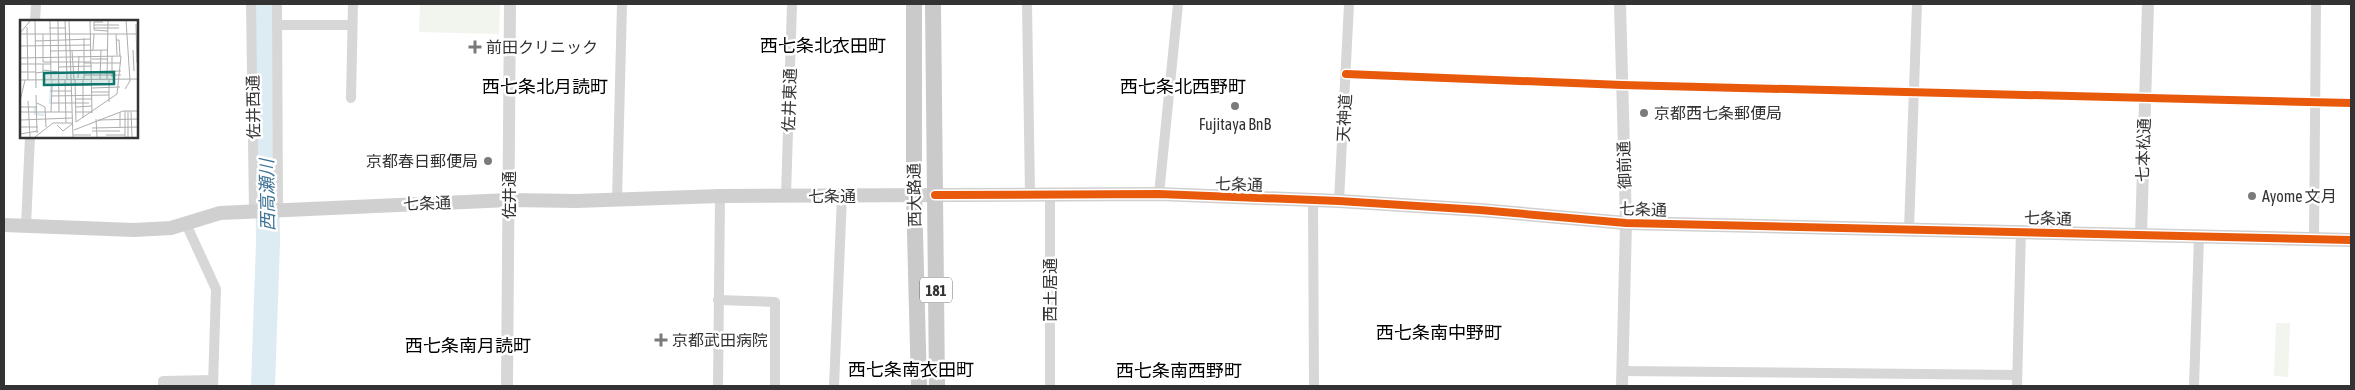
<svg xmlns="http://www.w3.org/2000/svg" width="2355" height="390" font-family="'Asap Condensed','Noto Sans JP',sans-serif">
	<rect width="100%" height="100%" fill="#fff"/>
	<g fill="#f1f5ed">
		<polygon points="420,4 500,4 499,34 419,32"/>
		<polygon points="2276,323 2290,323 2288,377 2274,376"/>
	</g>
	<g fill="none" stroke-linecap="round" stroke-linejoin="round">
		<polyline stroke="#ddebf3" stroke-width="24" points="263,386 268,242 265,4"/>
		<g stroke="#d7d7d7" stroke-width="10">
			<polyline points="251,4 254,211"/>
			<polyline points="277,4 278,210"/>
			<polyline points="1027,4 1030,194"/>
			<polyline points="35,21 36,4"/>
			<polyline points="277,25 352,25"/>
			<polyline points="1346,74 1622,85 2351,103"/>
			<polyline points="351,98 353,4"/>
			<polyline points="1159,194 1178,4"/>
			<polyline points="786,195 792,4"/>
			<polyline points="617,200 622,4"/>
			<polyline points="1313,200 1314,386"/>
			<polyline points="1339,201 1349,4"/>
			<polyline points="186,224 216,289 213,386"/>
			<polyline points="26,226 30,136"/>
			<polyline points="1909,229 1917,4"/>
			<polyline points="2314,239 2316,4"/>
			<polyline points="718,300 775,302 775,386"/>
			<polyline points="1622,371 2017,375"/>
			<polyline points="163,386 163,381 213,380"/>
			<polyline points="718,386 720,196"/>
			<polyline points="834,386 842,196"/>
			<polyline points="1050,386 1050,194"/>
			<polyline points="2017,386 2021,230"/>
			<polyline points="2194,386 2199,237"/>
		</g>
		<g stroke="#d7d7d7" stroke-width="12">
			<polyline points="1620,4 1626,223 1622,386"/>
			<polyline points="2141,235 2148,4"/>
			<polyline points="507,386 510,4"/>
		</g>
		<polyline stroke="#d0d0d0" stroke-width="14" points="4,225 134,230 171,228 220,213 509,200 576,201 720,196 1159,194 1339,201 1480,210 1626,223 2351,240"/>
		<g stroke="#cacaca" stroke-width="16">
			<polyline points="914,4 914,195 919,386"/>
			<polyline points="933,4 937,386"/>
		</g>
		<g stroke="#fff" stroke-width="11">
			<g id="cycleway">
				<polyline points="1346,74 1622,85 2351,103"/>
				<polyline points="935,195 1159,194 1339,201 1480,210 1626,223 2351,240"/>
			</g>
		</g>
		<use href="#cycleway" stroke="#e8590c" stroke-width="8"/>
	</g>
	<g fill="#7a7a7a" stroke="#fff" stroke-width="2">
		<path d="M472.5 39.5h5v5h5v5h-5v5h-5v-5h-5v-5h5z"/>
		<circle cx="1235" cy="106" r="5"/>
		<circle cx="1644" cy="113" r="5"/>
		<circle cx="488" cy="161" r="5"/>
		<circle cx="2252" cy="196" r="5"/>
		<path d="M658.5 332.5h5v5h5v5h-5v5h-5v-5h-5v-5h5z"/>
	</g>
	<g text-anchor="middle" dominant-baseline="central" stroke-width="5" stroke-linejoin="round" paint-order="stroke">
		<rect fill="#fff" stroke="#707070" stroke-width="1" x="920" y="277.5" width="32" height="25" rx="4"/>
		<g font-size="15" font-weight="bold" fill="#333">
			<text x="936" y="290">181</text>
		</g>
		<g font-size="16" fill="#333" stroke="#fff" text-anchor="start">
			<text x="486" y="47">前田クリニック</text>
			<text x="1654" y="113">京都西七条郵便局</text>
			<text x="1235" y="124" text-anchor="middle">Fujitaya BnB</text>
			<text x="478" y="161" text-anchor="end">京都春日郵便局</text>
			<text x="2262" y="196">Ayome 文月</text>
			<text x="672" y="340">京都武田病院</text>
		</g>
		<g font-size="16" fill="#333" stroke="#fff">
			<text transform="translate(789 100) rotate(-88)">佐井東通</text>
			<text transform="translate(253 107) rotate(-91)">佐井西通</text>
			<text transform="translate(1344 118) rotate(-87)">天神道</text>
			<text transform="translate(2143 150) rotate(-88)">七本松通</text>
			<text transform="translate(1624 165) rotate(-92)">御前通</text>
			<text transform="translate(1239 184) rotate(2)">七条通</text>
			<text transform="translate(509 195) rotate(-90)">佐井通</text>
			<text transform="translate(914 195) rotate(-91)">西大路通</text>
			<text x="832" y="196">七条通</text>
			<text transform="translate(427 203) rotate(-2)">七条通</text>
			<text transform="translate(1643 209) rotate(2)">七条通</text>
			<text transform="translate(2048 218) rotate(2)">七条通</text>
			<text transform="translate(1050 290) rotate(-90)">西土居通</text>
		</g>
		<g font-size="18" fill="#000" stroke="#fff">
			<text x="823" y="45">西七条北衣田町</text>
			<text x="545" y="86">西七条北月読町</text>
			<text x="1183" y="86">西七条北西野町</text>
			<text x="1439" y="332">西七条南中野町</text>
			<text x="468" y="345">西七条南月読町</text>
			<text x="911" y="369">西七条南衣田町</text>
			<text x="1179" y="370">西七条南西野町</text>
		</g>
		<g font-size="18" font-style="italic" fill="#3f7597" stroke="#fff">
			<text transform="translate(267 195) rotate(-91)">西高瀬川</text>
		</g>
	</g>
	<g transform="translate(20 20)">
		<rect width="118" height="118" fill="#fff"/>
		<path fill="none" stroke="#ddebf3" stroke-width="2.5" d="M30,84L32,59M15,87V94L24,95"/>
		<path fill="none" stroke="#adadad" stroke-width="1" d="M15,0L16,68M30,0L31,59M38,0L39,92M45,0L47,59M49,0L53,117M70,0L72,93M83,2H74V10L88,11M116,4L117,43M74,5H99M7,7L8,60M29,8H46M74,8H99M0,13L11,0M0,14H118M23,14V42M96,14L97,35M96,20H99L100,36M15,21L71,19M0,26L70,25M73,30L74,14M113,30L114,51M31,31L88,30M52,31L54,59M92,36V57M0,38L101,36L97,74L56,102M72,39H88M23,42H71M64,43H101M0,44H31M39,47L72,46M23,50L39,52M0,52H16M51,52L101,51M16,53L23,52V44M64,55H101M58,58L59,36M55,59L56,102M63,59V98M64,59V18M80,59L81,30M87,59L88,0M89,59V82M0,60L118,59M45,60L46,103M72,68L100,67M105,69L110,61L106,0M30,71H51M72,72H89M16,75L17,113M31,76L89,75M55,79H72M0,81L5,60M8,81L10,117M17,83L25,87L26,107M31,83H69M0,87H17M56,87L72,86M105,91V117M108,91V117M111,91L112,117M0,92V114M0,92H52M31,92L32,65H72M55,92H72M76,99L77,117M0,100L52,98M78,100L118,99M37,105L43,111L52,104M0,107H18M72,108L118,107M100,108V92M54,110L103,91H118M72,111H100M0,114L18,111M53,115H71M86,115H105M15,117L33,103H52"/>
		<path fill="#0f766e" fill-opacity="0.15" stroke="#0f766e" stroke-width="2.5" d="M94,52V64L24,65V53Z"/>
		<rect width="118" height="118" fill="none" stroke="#333" stroke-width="2.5"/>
	</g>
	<rect width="2355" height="390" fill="none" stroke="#333333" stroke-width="10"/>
</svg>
